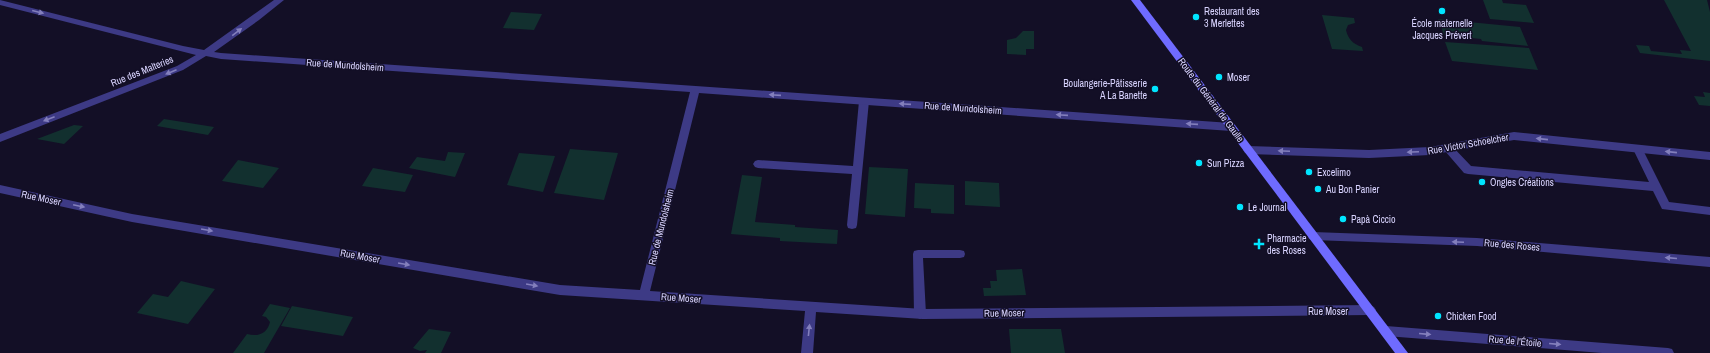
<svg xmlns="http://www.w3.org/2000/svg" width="1710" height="353" font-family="'Archivo Narrow',sans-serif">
	<rect width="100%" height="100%" fill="#130f26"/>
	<g fill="#12302f">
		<polygon points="1483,0 1502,0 1503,3 1526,5 1534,23 1490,19"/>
		<polygon points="1664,0 1707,0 1710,12 1710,61 1640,53 1636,45 1649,46 1651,51 1682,54 1680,50 1691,51"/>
		<polygon points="511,12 542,14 534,30 503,28"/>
		<path d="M1322,15L1354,18L1355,23L1348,25L1346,30C1348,39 1353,44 1362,47L1363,51L1332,49Z"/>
		<polygon points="1438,19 1520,27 1528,46 1482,41 1481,39 1444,35"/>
		<polygon points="1023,31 1034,31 1034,49 1026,49 1026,55 1007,54 1007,40 1016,38"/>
		<polygon points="1445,42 1529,48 1538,70 1452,61"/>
		<polygon points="1703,92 1710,93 1710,106 1699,105 1694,96 1705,97"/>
		<polygon points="164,119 214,127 208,135 157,126"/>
		<polygon points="74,125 83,126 64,144 37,139"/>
		<polygon points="570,149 618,153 604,200 554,193"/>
		<polygon points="448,152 465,153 455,177 409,168 417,157 445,161"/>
		<polygon points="519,153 555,156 543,192 507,185"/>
		<polygon points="238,160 279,168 263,188 222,181"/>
		<polygon points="869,167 908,169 905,217 865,214"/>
		<polygon points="373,168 413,175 405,192 362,186"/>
		<polygon points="742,175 762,177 755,222 795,225 795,227 838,230 837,244 780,241 780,238 731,234"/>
		<polygon points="965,181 999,183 1000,207 965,205"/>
		<polygon points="915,183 954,185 954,214 931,213 931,209 914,208"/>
		<polygon points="1022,269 1026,295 984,296 983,288 991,288 990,281 997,281 996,270"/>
		<polygon points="181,281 215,289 188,324 137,313 153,294 168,297"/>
		<path d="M270,304L290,308L264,353H233L247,334C258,337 267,334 270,322L266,317L262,316Z"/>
		<polygon points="292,306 353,317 343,336 281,326"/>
		<polygon points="429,329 451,332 441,353 425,353 427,350 420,351 413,348"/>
		<polygon points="1009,329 1061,329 1065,353 1011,353"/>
	</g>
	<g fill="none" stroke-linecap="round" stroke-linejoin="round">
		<g fill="#3d3a85" fill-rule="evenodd">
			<polygon points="864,98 869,101 857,225 856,228 852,229 848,228 847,225 852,174 758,168 755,167 753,164 755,161 758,160 853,166 859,101"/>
			<polygon points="1448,144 1451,145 1471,166 1649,182 1633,149 1635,146 1641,146 1669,202 1710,207 1710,215 1662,209 1653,191 1468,174 1464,173 1445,151 1443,148 1445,145"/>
			<polygon points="918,250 960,250 964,251 965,254 964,257 960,258 923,258 926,314 924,317 920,319 916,317 914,314 913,254 914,251"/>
		</g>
		<g fill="#3d3a85" fill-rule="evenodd">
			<polygon points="0,0 183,46 204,50 274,0 284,0 259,20 214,52 221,53 1231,123 1236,127 1231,131 699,93 650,291 923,309 1370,305 1374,307 1376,310 1374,313 1370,315 923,319 816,312 813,353 801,353 805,311 560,295 132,222 0,193 0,185 132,214 560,285 640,290 690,92 221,59 206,56 183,70 0,142 0,134 177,66 196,55 0,5"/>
			<polygon points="1514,132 1710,152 1710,160 1514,140 1430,155 1369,158 1248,154 1245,153 1243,150 1245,147 1248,146 1369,150 1430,147"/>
			<polygon points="1313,232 1477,238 1710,257 1710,267 1477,246 1313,240 1309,239 1308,236 1309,233"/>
			<polygon points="1386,326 1668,348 1672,349 1674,353 1602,353 1386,336 1382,335 1380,331 1382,327"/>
		</g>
		<polygon fill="#6f6bff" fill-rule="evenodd" points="1131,0 1140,0 1408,353 1395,353"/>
	</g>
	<defs><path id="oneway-solid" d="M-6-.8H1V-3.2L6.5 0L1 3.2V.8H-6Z"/></defs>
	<g fill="#837fbc">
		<use href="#oneway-solid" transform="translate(38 12) rotate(14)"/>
		<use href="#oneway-solid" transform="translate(237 32) rotate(-37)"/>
		<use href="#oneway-solid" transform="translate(171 72) rotate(157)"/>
		<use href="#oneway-solid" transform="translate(775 95) rotate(-176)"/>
		<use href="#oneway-solid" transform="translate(905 104) rotate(-176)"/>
		<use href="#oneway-solid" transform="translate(1062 115) rotate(-176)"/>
		<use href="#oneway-solid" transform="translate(49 119) rotate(159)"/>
		<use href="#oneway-solid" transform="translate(1192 124) rotate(-176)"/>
		<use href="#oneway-solid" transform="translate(1542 139) rotate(-174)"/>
		<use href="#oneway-solid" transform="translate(1284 151) rotate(-178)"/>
		<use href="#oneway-solid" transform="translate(1413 152) rotate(178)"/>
		<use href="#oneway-solid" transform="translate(1671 152) rotate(-174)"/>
		<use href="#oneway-solid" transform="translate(79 206) rotate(12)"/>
		<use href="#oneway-solid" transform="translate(207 230) rotate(10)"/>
		<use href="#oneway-solid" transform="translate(1458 242) rotate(-178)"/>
		<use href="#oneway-solid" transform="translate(1671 258) rotate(-175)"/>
		<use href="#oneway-solid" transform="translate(404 264) rotate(10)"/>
		<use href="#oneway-solid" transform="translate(532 285) rotate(10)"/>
		<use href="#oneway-solid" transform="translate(809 330) rotate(-84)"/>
		<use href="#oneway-solid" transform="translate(1425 334) rotate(5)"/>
		<use href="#oneway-solid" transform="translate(1555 344) rotate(5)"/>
	</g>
	<g fill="#00e5ff" stroke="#130f26" stroke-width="1.5">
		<circle cx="1442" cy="11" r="4"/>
		<circle cx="1196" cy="17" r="4"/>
		<circle cx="1219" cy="77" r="4"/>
		<circle cx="1155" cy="89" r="4"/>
		<circle cx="1199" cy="163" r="4"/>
		<circle cx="1309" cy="172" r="4"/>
		<circle cx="1482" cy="182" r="4"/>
		<circle cx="1318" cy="189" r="4"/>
		<circle cx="1240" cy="207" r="4"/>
		<circle cx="1343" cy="219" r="4"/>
		<path d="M1257 238h4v4h4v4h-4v4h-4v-4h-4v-4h4z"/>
		<circle cx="1438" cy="316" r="4"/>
	</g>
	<g text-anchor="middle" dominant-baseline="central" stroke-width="3" stroke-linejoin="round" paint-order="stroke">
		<g font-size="10" fill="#d9d4ff" stroke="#130f26" text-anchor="start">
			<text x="1204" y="11">Restaurant des<tspan x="1204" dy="12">3 Merlettes</tspan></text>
			<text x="1442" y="23" text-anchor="middle">École maternelle<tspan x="1442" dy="12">Jacques Prévert</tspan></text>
			<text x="1227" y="77">Moser</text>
			<text x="1147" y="83" text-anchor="end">Boulangerie-Pâtisserie<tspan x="1147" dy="12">A La Banette</tspan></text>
			<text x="1207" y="163">Sun Pizza</text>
			<text x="1317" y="172">Excelimo</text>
			<text x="1490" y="182">Ongles Créations</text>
			<text x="1326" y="189">Au Bon Panier</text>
			<text x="1248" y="207">Le Journal</text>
			<text x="1351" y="219">Papà Ciccio</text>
			<text x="1267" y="238">Pharmacie<tspan x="1267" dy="12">des Roses</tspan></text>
			<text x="1446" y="316">Chicken Food</text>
		</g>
		<g font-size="10" fill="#d9d4ff" stroke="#130f26">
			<text transform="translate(345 65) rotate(4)">Rue de Mundolsheim</text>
			<text transform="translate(142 71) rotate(-22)">Rue des Malteries</text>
			<text transform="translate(1211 100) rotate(53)">Route du Général de Gaulle</text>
			<text transform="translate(963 108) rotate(4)">Rue de Mundolsheim</text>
			<text transform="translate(1468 144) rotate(-10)">Rue Victor Schoelcher</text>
			<text transform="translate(41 198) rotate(12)">Rue Moser</text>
			<text transform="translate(661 227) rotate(-76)">Rue de Mundolsheim</text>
			<text transform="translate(1512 245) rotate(5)">Rue des Roses</text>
			<text transform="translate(360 256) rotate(10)">Rue Moser</text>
			<text transform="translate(681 298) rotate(4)">Rue Moser</text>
			<text x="1328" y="311">Rue Moser</text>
			<text transform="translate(1004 313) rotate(-1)">Rue Moser</text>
			<text transform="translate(1515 341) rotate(5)">Rue de l'Étoile</text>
		</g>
	</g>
</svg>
